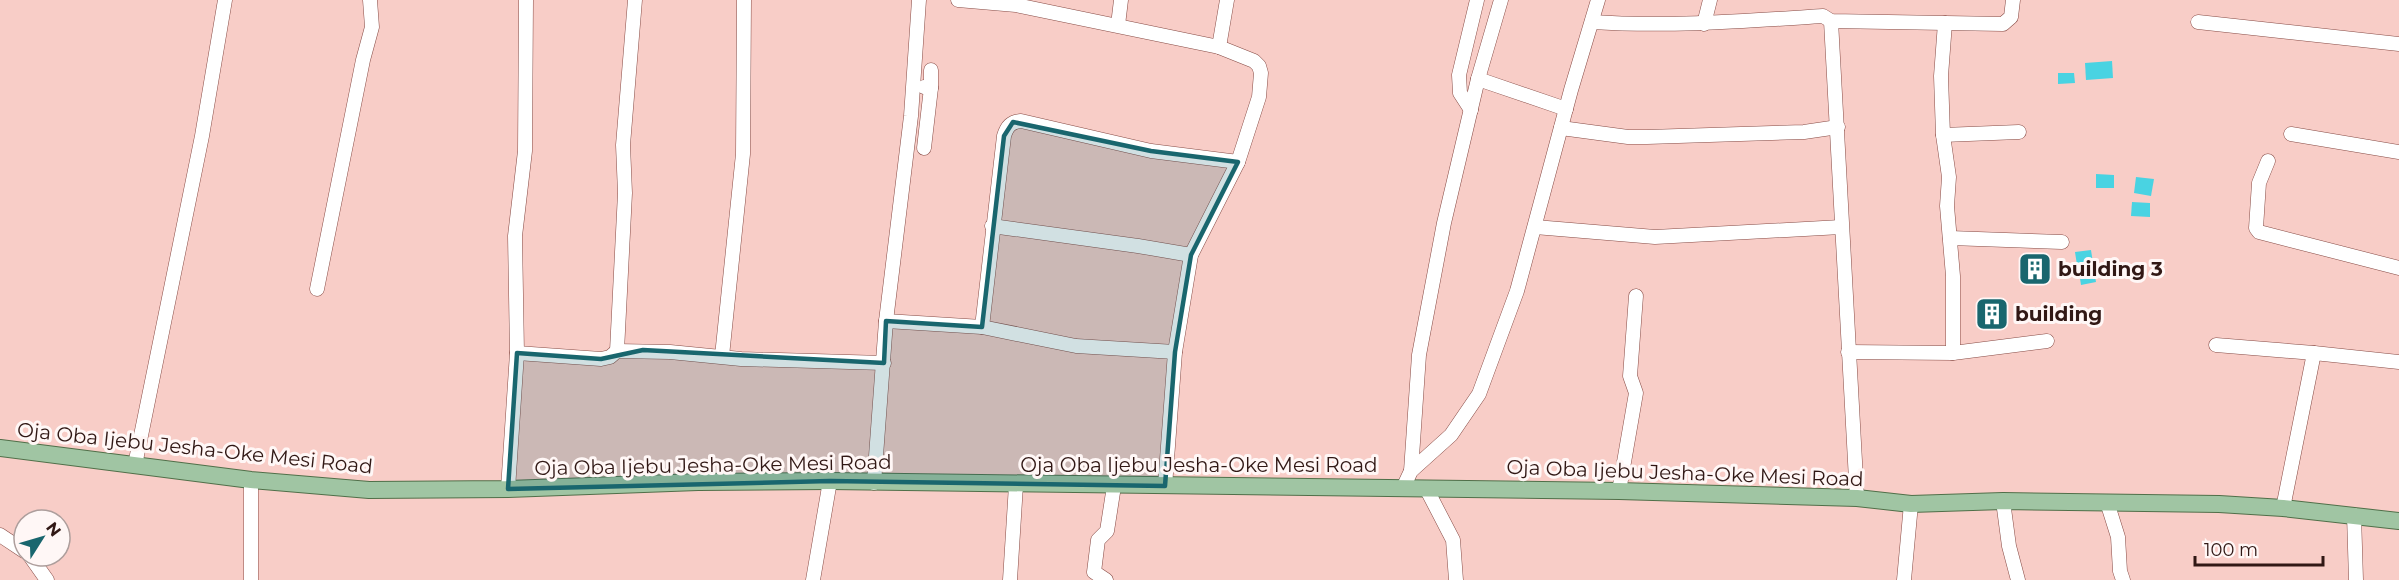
<svg xmlns="http://www.w3.org/2000/svg" width="2399" height="580" font-family="Montserrat,sans-serif">
	<rect width="100%" height="100%" fill="#f8cdc7"/>
	<g fill="#49d3e2">
		<polygon points="2112,61 2113,78 2086,80 2085,63"/>
		<polygon points="2058,73 2074,73 2075,83 2058,84"/>
		<polygon points="2096,174 2114,175 2114,188 2096,188"/>
		<polygon points="2136,177 2154,179 2151,196 2134,193"/>
		<polygon points="2132,202 2150,203 2150,217 2131,216"/>
		<polygon points="2091,250 2093,263 2077,265 2075,252"/>
		<polygon points="2094,270 2096,282 2081,285 2079,272"/>
	</g>
	<g fill="none" stroke-linecap="round" stroke-linejoin="round">
		<g stroke="#874b45" stroke-width="15">
			<g id="minor">
				<polyline points="958,0 1016,5 1219,47 1254,61 1259,66 1261,73 1259,97 1238,162 1191,255 1175,352 1165,486"/>
				<polyline points="1831,21 1857,498"/>
				<path d="M1592,22C1669,27 1745,21 1823,16L1831,21L2003,24L2011,17L2013,0"/>
				<polyline points="2198,22 2399,44"/>
				<polyline points="1704,24 1710,0"/>
				<polyline points="1118,25 1121,0"/>
				<polyline points="1219,47 1227,0"/>
				<polyline points="1478,79 1566,109"/>
				<polyline points="924,87 931,88 931,70"/>
				<polyline points="1471,110 1460,93 1459,75 1477,0"/>
				<polyline points="1561,128 1628,137 1647,137 1804,132 1838,127"/>
				<polyline points="2291,134 2399,152"/>
				<polyline points="1943,135 2019,132"/>
				<polyline points="924,148 931,88"/>
				<polyline points="2268,161 2259,183 2256,228 2259,232 2399,268"/>
				<polyline points="992,226 1138,246 1191,255"/>
				<polyline points="1535,227 1655,237 1841,227"/>
				<polyline points="1950,238 2062,242"/>
				<polyline points="317,289 363,60 372,27 370,0"/>
				<polyline points="886,321 982,327 1076,346 1175,352"/>
				<path d="M982,327L1004,136C1007,126 1011,122 1021,121L1151,151L1238,162"/>
				<polyline points="2216,345 2314,353"/>
				<polyline points="617,351 625,193 623,145 635,0"/>
				<polyline points="1848,352 1953,353 1953,276 1947,206 1949,177 1943,135 1941,76 1945,23"/>
				<polyline points="517,353 601,359 610,357 617,351 670,352 741,359 884,363"/>
				<polyline points="1953,353 2047,341"/>
				<polyline points="722,356 743,154 744,0"/>
				<polyline points="135,465 202,136 225,0"/>
				<polyline points="1411,471 1419,355 1444,223 1478,79 1501,0"/>
				<polyline points="251,480 251,580"/>
				<polyline points="874,483 886,321 911,116 919,0"/>
				<polyline points="1403,488 1411,471 1451,435 1479,394 1517,291 1571,90 1598,0"/>
				<polyline points="1426,488 1453,540 1456,580"/>
				<polyline points="508,489 517,353 515,236 525,151 526,0"/>
				<polyline points="1619,491 1636,393 1630,376 1636,296"/>
				<polyline points="2003,501 2009,546 2018,580"/>
				<polyline points="2107,502 2118,537 2120,571 2123,580"/>
				<polyline points="2283,508 2314,353 2399,362"/>
				<polyline points="2354,515 2356,580"/>
				<polyline points="0,535 24,551"/>
				<polyline points="30,556 47,580"/>
				<polyline points="813,580 830,481"/>
				<polyline points="1010,580 1016,485"/>
				<polyline points="1106,580 1094,572 1098,540 1107,531 1114,486"/>
				<polyline points="1904,580 1911,504"/>
			</g>
		</g>
		<g stroke="#506f49" stroke-width="18">
			<polyline id="major" points="0,448 251,480 369,490 508,489 698,482 830,481 1619,491 1857,498 1911,504 2003,501 2219,504 2283,508 2399,521"/>
		</g>
		<use href="#minor" stroke="#fff" stroke-width="14"/>
		<use href="#major" stroke="#a0c5a3" stroke-width="16"/>
	</g>
	<path fill="#19666e" fill-opacity="0.2" stroke="#19666e" stroke-width="4.5" stroke-linejoin="round" d="M1013,122L1151,151L1238,162L1191,255L1175,352L1165,486L830,481L508,489L517,353L601,359L643,350L884,363L886,321L982,327L1004,136Z"/>
	<defs>
		<g id="building-square" transform="scale(1.725)"><rect x="-9" y="-9" width="18" height="18" rx="4" fill="#19666e" stroke="#fff7f6"/><path d="M-4-6H4V6H1V3H-1V6H-4ZM-2.5-4.3h1.7v1.8h-1.7ZM.8-4.3h1.7v1.8H.8ZM-2.5-1h1.7V.8h-1.7ZM.8-1h1.7V.8H.8Z" fill="#fff"/></g>
	</defs>
	<g fill-rule="evenodd">
		<use href="#building-square" x="2035" y="269"/>
		<use href="#building-square" x="1992" y="314"/>
	</g>
	<g text-anchor="middle" dominant-baseline="central" stroke-width="6" stroke-linejoin="round" paint-order="stroke">
		<g font-size="20" font-weight="bold" fill="#311815" stroke="#fff7f6" text-anchor="start">
			<text x="2058" y="269">building 3</text>
			<text x="2015" y="314">building</text>
		</g>
		<g font-size="20" fill="#311815" stroke="#fff7f6">
			<text transform="translate(195 448) rotate(6)">Oja Oba Ijebu Jesha-Oke Mesi Road</text>
			<text transform="translate(713 465) rotate(-1)">Oja Oba Ijebu Jesha-Oke Mesi Road</text>
			<text x="1199" y="465">Oja Oba Ijebu Jesha-Oke Mesi Road</text>
			<text transform="translate(1685 473) rotate(2)">Oja Oba Ijebu Jesha-Oke Mesi Road</text>
		</g>
	</g>
	<g transform="translate(42 538) rotate(53)"><circle r="28" fill="#fff7f6" stroke="#ad9e9c" stroke-width="1.5"/>
	<path d="M0-4.5L10 22L0 15L-10 22Z" fill="#19666e"/>
	<text y="-9" font-size="16" font-weight="bold" text-anchor="middle" fill="#311815">N</text>
	</g>
	<path d="M2195 556v9h128v-9" fill="none" stroke="#311815" stroke-width="3"/>
	<text x="2204" y="556" font-size="18" fill="#311815" stroke="#fff7f6" stroke-width="4.5" paint-order="stroke">100 m</text>
</svg>
